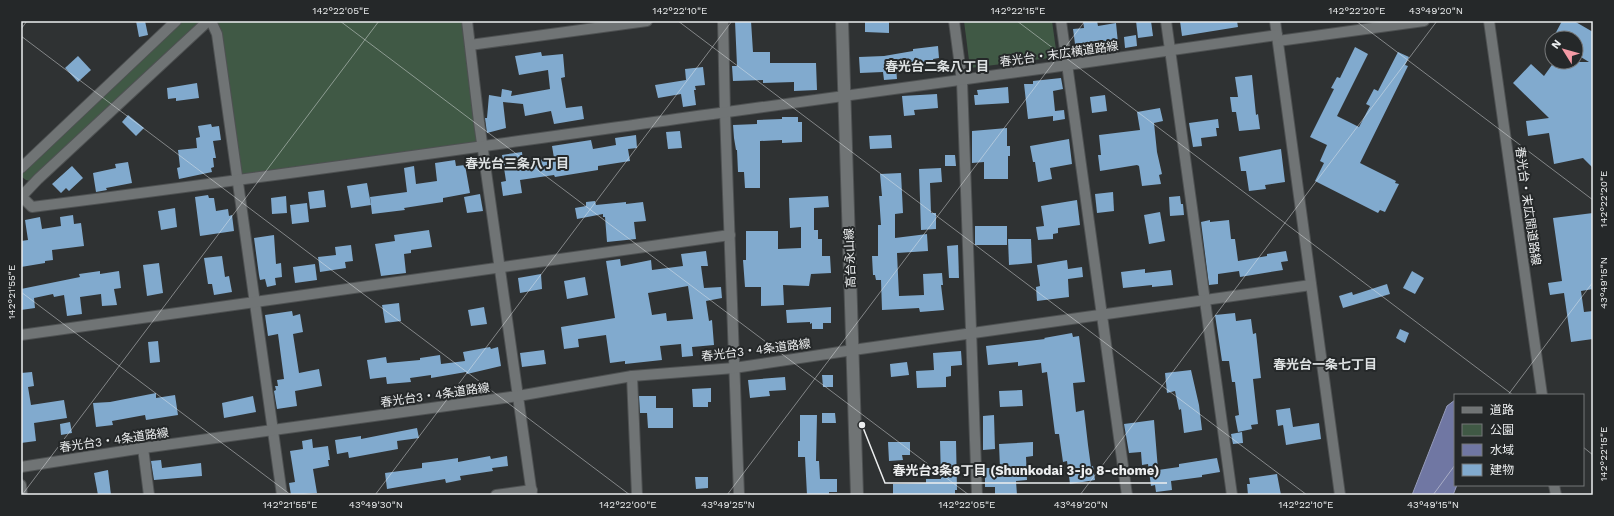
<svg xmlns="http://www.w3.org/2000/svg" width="1614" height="516" font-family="'Work Sans','Noto Sans JP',sans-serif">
	<rect width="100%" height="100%" fill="#2f3233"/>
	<g fill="#405945">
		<polygon points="183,21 199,21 199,24 30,181 26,180 22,177 23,171"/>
		<polygon points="211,21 467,21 483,147 237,181"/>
		<polygon points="964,21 1052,21 1057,57 970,68"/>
	</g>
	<polygon fill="#7077a3" stroke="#959bba" points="1455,400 1455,485 1457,485 1453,495 1412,495 1447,406"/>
	<g fill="#81aace" fill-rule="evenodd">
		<polygon points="136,21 145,21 148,35 139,37"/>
		<polygon points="735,21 751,21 753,52 770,52 770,63 816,63 817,90 794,91 794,82 763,83 763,80 733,81 732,66 737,66"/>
		<polygon points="865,21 889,21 889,33 865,32"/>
		<polygon points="1083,21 1097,21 1098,26 1116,23 1118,43 1104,45 1103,40 1075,44 1073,29 1084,28"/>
		<polygon points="1136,21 1151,21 1153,36 1138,38"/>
		<polygon points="1180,21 1237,21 1238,27 1182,36"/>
		<polygon points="1562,21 1574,21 1593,32 1593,168 1583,158 1554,164 1549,133 1528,136 1526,121 1549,118 1513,83 1531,64 1544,76 1554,62 1589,62 1576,54 1576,38 1553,38"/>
		<polygon points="1136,35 1137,46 1125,48 1124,37"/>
		<polygon points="938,46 939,58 933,59 934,64 896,68 897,79 884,80 883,72 860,73 859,57 884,56 913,51 913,49"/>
		<polygon points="1355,47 1368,54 1337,116 1359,127 1370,106 1366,104 1374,89 1378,91 1398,52 1409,57 1405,65 1408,66 1360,163 1396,181 1395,183 1399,184 1385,212 1380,210 1378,213 1315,181 1324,163 1320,161 1327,145 1310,137 1334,89 1331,88 1337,77 1340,78"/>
		<polygon points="541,52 542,56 563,54 565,77 561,78 566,108 582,106 584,119 554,124 551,111 525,116 523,104 503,102 506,128 487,133 485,118 487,118 489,95 501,97 502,89 512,91 511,96 550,89 548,70 519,75 515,56"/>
		<polygon points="78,56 91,70 78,82 65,68"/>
		<polygon points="703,67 705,85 695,86 696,90 694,90 696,105 683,107 681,94 658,98 655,85 686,80 685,69"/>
		<polygon points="1252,75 1256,115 1258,114 1260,129 1239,131 1236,112 1232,112 1230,97 1238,97 1235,77"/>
		<polygon points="1061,78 1063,89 1053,91 1055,111 1064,110 1065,119 1053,121 1053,116 1028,119 1024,84 1033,84 1033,81"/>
		<polygon points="197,83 199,98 176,101 176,98 168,99 167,88"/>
		<polygon points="1008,87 1009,103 975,105 974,95 978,95 977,90"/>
		<polygon points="937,94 938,108 914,110 915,115 904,116 902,96"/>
		<polygon points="1105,95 1107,111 1092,113 1090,97"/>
		<polygon points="1160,108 1163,121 1154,123 1157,152 1162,174 1159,175 1161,184 1142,186 1139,166 1137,165 1100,171 1098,155 1101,155 1099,135 1140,130 1137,112"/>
		<polygon points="128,115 144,128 136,136 122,122"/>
		<polygon points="782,117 798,117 798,122 802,122 802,142 782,143 782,140 760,141 760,188 745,188 744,172 738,172 737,150 736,150 734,138 733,125 757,124 757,120 782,119"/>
		<polygon points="1218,119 1219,128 1216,128 1217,136 1201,138 1202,146 1193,147 1189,123"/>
		<polygon points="211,124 212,127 219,126 221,140 213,141 216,158 213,158 214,167 211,168 212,172 179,179 177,168 180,167 178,150 197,148 196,138 200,137 198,126"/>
		<polygon points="1007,128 1007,146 1010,146 1010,156 1008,156 1008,179 984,179 984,162 972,163 972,131"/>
		<polygon points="680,131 682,148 668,149 666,132"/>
		<polygon points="636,135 637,148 628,149 630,161 598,166 598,170 555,177 554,175 520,180 522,193 503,196 501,182 506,181 502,155 522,152 523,162 554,158 552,146 591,140 593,149 616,145 615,138"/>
		<polygon points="891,135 892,148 870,149 869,136"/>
		<polygon points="1069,139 1072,164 1050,168 1052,179 1038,182 1035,162 1033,162 1030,146"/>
		<polygon points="1281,149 1285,182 1265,185 1266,189 1249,191 1246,171 1241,171 1239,157"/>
		<polygon points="945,155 955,155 956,166 945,166"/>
		<polygon points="455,160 456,166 465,165 470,193 443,198 443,202 404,208 405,210 372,214 370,197 407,192 404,168 414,166 416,184 437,181 435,163"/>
		<polygon points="128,162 132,183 106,188 107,190 96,192 93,173 116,168 115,164"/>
		<polygon points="72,166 83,178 69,191 66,188 61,193 52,184"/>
		<polygon points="941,168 942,182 930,183 931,213 936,213 936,229 921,230 919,169"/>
		<polygon points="901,173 903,213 895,214 895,238 927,234 928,251 897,253 899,296 924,295 923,274 942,273 943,285 941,285 944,310 920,312 919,308 882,310 881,280 876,280 875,275 873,275 872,256 878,256 878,225 881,225 879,196 882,196 880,174"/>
		<polygon points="367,183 371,205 351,208 347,186"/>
		<polygon points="324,190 326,207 310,209 308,192"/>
		<polygon points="1113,192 1114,211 1097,213 1095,194"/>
		<polygon points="480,194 483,211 467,213 464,197"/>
		<polygon points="208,195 209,198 214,198 216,211 228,209 229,216 232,215 234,231 200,236 195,197"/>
		<polygon points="286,196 287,213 272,214 271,198"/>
		<polygon points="828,196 829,207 814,208 814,230 818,230 818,239 822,239 822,256 830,256 831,273 811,274 809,286 783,285 784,305 761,306 761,287 745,287 743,260 746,260 746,231 778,231 778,249 801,248 801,227 790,228 789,198"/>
		<polygon points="1180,196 1181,204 1183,204 1184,215 1170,216 1169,197"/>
		<polygon points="1077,200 1080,225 1058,228 1058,233 1053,234 1053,239 1038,240 1036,227 1044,226 1041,206"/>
		<polygon points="595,201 596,205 626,202 626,204 643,202 646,221 634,222 636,239 607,242 605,217 603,217 603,214 577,219 575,208 586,206 586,202"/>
		<polygon points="307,203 309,222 292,224 290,205"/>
		<polygon points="175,208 177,227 161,230 158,211"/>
		<polygon points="1160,212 1165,241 1149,244 1144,215"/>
		<polygon points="1593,213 1593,289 1581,291 1584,312 1593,311 1593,339 1571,342 1564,293 1550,295 1548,283 1562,281 1553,218"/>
		<polygon points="73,215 74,224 81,223 84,246 52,250 53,260 45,261 45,263 21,267 21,241 28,240 25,220 40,217 42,229 61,226 60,217"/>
		<polygon points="1210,220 1210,222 1229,220 1231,239 1235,239 1238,261 1267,256 1267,254 1286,251 1288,261 1281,262 1283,270 1240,277 1239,271 1218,274 1218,284 1209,285 1201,222"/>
		<rect x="975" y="226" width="32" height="19"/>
		<polygon points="429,230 432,247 411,250 411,253 404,254 406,273 381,276 375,244 395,241 394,235"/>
		<polygon points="274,235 276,264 281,263 282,277 275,278 276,285 267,287 265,279 260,280 259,275 254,238"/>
		<polygon points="1008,239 1031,239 1032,263 1009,265"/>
		<polygon points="351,245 353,261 345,262 346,268 320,272 318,257 336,255 335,247"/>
		<polygon points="958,245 959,278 949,278 947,246"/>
		<path d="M706,251L708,266H701L704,288L721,287L722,298L706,301L709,321L712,320L714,345L692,347L693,356L682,357L681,344L660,346L662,360L625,364V361L610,363L606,335L578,339L579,347L564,349L561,327L615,318L606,261L620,259L621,266L651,260L652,270L683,266L681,254ZM688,286L693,319L667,321L666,313L652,315L648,293Z"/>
		<polygon points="222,256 225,277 229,276 232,292 214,295 212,284 208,284 204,258"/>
		<polygon points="1067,260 1068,269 1082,267 1083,277 1068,279 1069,297 1037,301 1036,287 1040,286 1037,265"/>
		<polygon points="159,263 163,293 147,296 143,265"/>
		<polygon points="315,264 317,280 295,283 293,267"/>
		<polygon points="1145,269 1145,273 1171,270 1173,285 1152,287 1152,285 1123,288 1121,272"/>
		<polygon points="100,271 100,274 119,271 121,288 114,289 117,305 102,306 101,294 80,297 82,314 67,316 64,295 54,297 53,294 34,298 35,308 21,310 21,289 80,277 79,274"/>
		<polygon points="1412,271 1424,278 1415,294 1403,288"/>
		<polygon points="541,274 542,289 520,293 518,278"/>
		<polygon points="585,277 588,295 567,299 564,281"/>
		<polygon points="1387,284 1390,294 1343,308 1339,296 1352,292 1353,295"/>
		<polygon points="399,303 401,321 385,323 382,305"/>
		<polygon points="484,307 487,324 471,326 468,310"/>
		<polygon points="831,307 831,323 823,323 823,329 812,329 812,323 810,324 810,322 787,323 786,310"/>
		<polygon points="292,311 293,316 300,314 303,332 293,334 299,373 319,369 322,386 295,391 297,406 277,409 274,391 276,390 275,386 278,386 277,380 284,379 278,334 268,336 265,315"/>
		<polygon points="1235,313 1236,321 1251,319 1253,334 1256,333 1261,378 1253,379 1258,424 1251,425 1252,429 1238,432 1235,416 1239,415 1235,382 1232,382 1229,361 1222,361 1215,315"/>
		<polygon points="1400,329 1409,333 1405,343 1396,338"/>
		<polygon points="1072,333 1073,337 1079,336 1085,382 1073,383 1076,412 1084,410 1088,445 1091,467 1093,466 1095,480 1070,484 1067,461 1063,462 1059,434 1055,434 1047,372 1042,373 1041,363 1018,366 1018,362 988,365 986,346 1045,339 1044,338"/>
		<polygon points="158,341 160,362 150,363 148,342"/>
		<polygon points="490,347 491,349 498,347 501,366 467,374 466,372 431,378 431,375 410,378 411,382 387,384 386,377 370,379 367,360 386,357 387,363 420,360 420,358 440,355 441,364 465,361 463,352"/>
		<polygon points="544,350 546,364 522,367 520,353"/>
		<polygon points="961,351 962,365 951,366 951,376 946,377 946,387 917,388 916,371 934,370 933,353"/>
		<polygon points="907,362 909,375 891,377 890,364"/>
		<polygon points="1191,370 1199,405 1202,430 1184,433 1181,409 1179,410 1175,391 1167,393 1165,373"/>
		<polygon points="32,372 34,386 28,387 31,405 64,400 67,418 34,423 36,441 21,443 21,373"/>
		<polygon points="822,375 833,375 833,387 823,387"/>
		<polygon points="785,377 786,390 769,391 770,396 750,398 748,380"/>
		<polygon points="711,388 711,402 708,402 708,407 693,407 692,389"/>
		<polygon points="1022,390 1023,406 1000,407 999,391"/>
		<polygon points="156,393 156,398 175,395 178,415 146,420 145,415 112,421 113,425 96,427 93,403 110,402"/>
		<polygon points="253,396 256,412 224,418 222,403"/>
		<polygon points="639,396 656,396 656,408 673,408 673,428 648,428 647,413 640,413"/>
		<polygon points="1290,408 1293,427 1319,423 1321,439 1286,445 1283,425 1278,426 1276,410"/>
		<polygon points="822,413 835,413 836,423 822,423"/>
		<polygon points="800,415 817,415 816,461 819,461 820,479 837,479 837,492 829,492 829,495 807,495 805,457 798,457 798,441 800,441"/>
		<polygon points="994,415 995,449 983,450 983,416"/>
		<polygon points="1154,420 1158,470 1179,467 1179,464 1217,458 1220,472 1202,475 1202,477 1171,481 1172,490 1156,492 1155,485 1151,486 1148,464 1142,465 1141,452 1129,453 1124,424"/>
		<polygon points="70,422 72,433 61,435 60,424"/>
		<polygon points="417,428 419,438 397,441 398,449 349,458 348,452 337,454 335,440 361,436 361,439"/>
		<polygon points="1242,432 1243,443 1233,444 1231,434"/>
		<polygon points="312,439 313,448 328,446 330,460 328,460 329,466 313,469 317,493 291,495 289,483 295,482 290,451 303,449 302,441"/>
		<polygon points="940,441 956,441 957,490 955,490 955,495 893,495 893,484 926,483 926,479 941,479"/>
		<polygon points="888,442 910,442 910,455 902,455 903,460 889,461"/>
		<polygon points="1033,442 1033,456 1026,457 1027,480 1016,481 1017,495 995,495 995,487 985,487 985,468 1000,468 999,444"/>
		<polygon points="490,456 491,459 507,456 508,466 492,468 493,471 460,476 461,480 446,483 445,479 387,489 385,473 422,468 422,463 438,461 458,458 458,462"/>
		<polygon points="161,460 162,468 201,463 202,476 154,480 151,461"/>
		<polygon points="108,470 111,495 98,495 94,473"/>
		<polygon points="1277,474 1281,495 1248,495 1247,484 1250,484 1249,478"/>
		<polygon points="695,477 708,477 708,488 696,489"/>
	</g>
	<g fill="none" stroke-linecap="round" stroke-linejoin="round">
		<g stroke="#4e5152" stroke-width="12">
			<g id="minor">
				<polyline points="211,21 217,34 282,495"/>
				<polyline points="467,21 479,122 532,495"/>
				<polyline points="723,21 725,112 739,495"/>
				<polyline points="954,21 962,81 977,495"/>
				<polyline points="1061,21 1127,495"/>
				<polyline points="1166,21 1232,495"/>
				<polyline points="1275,21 1340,495"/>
				<polyline points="1489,21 1542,395"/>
				<polyline points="1278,41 1424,21"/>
				<polyline points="470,45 647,21"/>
				<polyline points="21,168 176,21"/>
				<path d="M21,196L32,207C264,178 495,144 727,112C910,87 1094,62 1277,35"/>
				<polyline points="21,197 38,179 208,21"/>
				<polyline points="21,335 730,235"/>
				<polyline points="632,376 637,495"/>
				<polyline points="143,448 149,495"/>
				<polyline points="21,467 143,448 518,396 632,376 734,368 853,350 1311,285"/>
				<polyline points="21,485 22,495"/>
				<polyline points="1554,485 1556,495"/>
				<polyline points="496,495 532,490"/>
			</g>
		</g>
		<g stroke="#4e5152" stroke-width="14">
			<polyline id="tertiary" points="842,21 857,495"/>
		</g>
		<use href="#minor" stroke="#707475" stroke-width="10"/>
		<use href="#tertiary" stroke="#707475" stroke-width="12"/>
	</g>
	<path fill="none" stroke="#eceeef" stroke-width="1" stroke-opacity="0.45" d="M340,21L969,495M678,21L1307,495M1017,21L1513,395M1356,21L1593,200M21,29L27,21M21,36L630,495M21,292L291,495M1508,395L1593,282M1583,447L1593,455M22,495L379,21M375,495L732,21M727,495L1085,21M1080,495L1437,21M1433,495L1455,465"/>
	<g text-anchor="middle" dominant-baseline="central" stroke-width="4" stroke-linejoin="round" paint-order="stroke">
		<g font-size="12" fill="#eceeef" stroke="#252829">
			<text transform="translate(1059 54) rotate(-8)">春光台・末広横道路線</text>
			<text transform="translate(1528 206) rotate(82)">春光台・末広間道路線</text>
			<text transform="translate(850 258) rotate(-92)">高台永山線</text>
			<text transform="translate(756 350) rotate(-7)">春光台3・4条道路線</text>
			<text transform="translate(435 395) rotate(-8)">春光台3・4条道路線</text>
			<text transform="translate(114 440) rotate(-8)">春光台3・4条道路線</text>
		</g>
		<g font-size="13" font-weight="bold" fill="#dee2e3" stroke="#252829">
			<text x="937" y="66">春光台二条八丁目</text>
			<text x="517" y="163">春光台三条八丁目</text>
			<text x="1325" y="364">春光台一条七丁目</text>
		</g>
	</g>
	<path fill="none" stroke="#eceeef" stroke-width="1.5" d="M862 425L885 483H1167"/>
	<circle fill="#eceeef" stroke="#252829" stroke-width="1.5" cx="862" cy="425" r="4"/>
	<g font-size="13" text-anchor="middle" font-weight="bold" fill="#eceeef" stroke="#252829" stroke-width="4" stroke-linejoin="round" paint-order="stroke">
		<text x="1026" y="475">春光台3条8丁目 (Shunkodai 3-jo 8-chome)</text>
	</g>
	<rect width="1614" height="516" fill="none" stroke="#252829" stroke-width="44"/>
	<rect x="1454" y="394" width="130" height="92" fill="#252829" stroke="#757778"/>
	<rect x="1462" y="407" width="20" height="6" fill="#707475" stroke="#757778"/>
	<text x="1490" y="414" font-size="12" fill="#eceeef">道路</text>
	<rect x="1462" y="424" width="20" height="12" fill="#405945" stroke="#757778"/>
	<text x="1490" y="434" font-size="12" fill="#eceeef">公園</text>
	<rect x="1462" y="444" width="20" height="12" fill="#7077a3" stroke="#757778"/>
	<text x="1490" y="454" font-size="12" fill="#eceeef">水域</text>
	<rect x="1462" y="464" width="20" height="12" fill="#81aace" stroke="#757778"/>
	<text x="1490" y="474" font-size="12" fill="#eceeef">建物</text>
	<g transform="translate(1564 50) rotate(307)"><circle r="19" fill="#252829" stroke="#757778"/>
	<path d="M0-3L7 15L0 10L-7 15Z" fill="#f49aa5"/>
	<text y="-6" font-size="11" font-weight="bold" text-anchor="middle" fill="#eceeef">N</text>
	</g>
	<rect x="22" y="22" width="1570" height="472" fill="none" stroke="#eceeef" stroke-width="1.5"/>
	<g font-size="10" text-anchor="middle" fill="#eceeef">
		<text x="341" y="14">142°22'05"E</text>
		<text x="680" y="14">142°22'10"E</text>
		<text x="1018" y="14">142°22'15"E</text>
		<text x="1357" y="14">142°22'20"E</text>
		<text x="1436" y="14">43°49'20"N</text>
		<text transform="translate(1603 199) rotate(-90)" y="4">142°22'20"E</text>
		<text transform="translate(1603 283) rotate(-90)" y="4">43°49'15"N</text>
		<text transform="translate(11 292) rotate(-90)" y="4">142°21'55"E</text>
		<text transform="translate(1603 454) rotate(-90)" y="4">142°22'15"E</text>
		<text x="290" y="508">142°21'55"E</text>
		<text x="376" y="508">43°49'30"N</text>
		<text x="628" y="508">142°22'00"E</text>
		<text x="728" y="508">43°49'25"N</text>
		<text x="967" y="508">142°22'05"E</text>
		<text x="1081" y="508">43°49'20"N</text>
		<text x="1306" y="508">142°22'10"E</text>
		<text x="1433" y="508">43°49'15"N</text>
	</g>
</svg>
